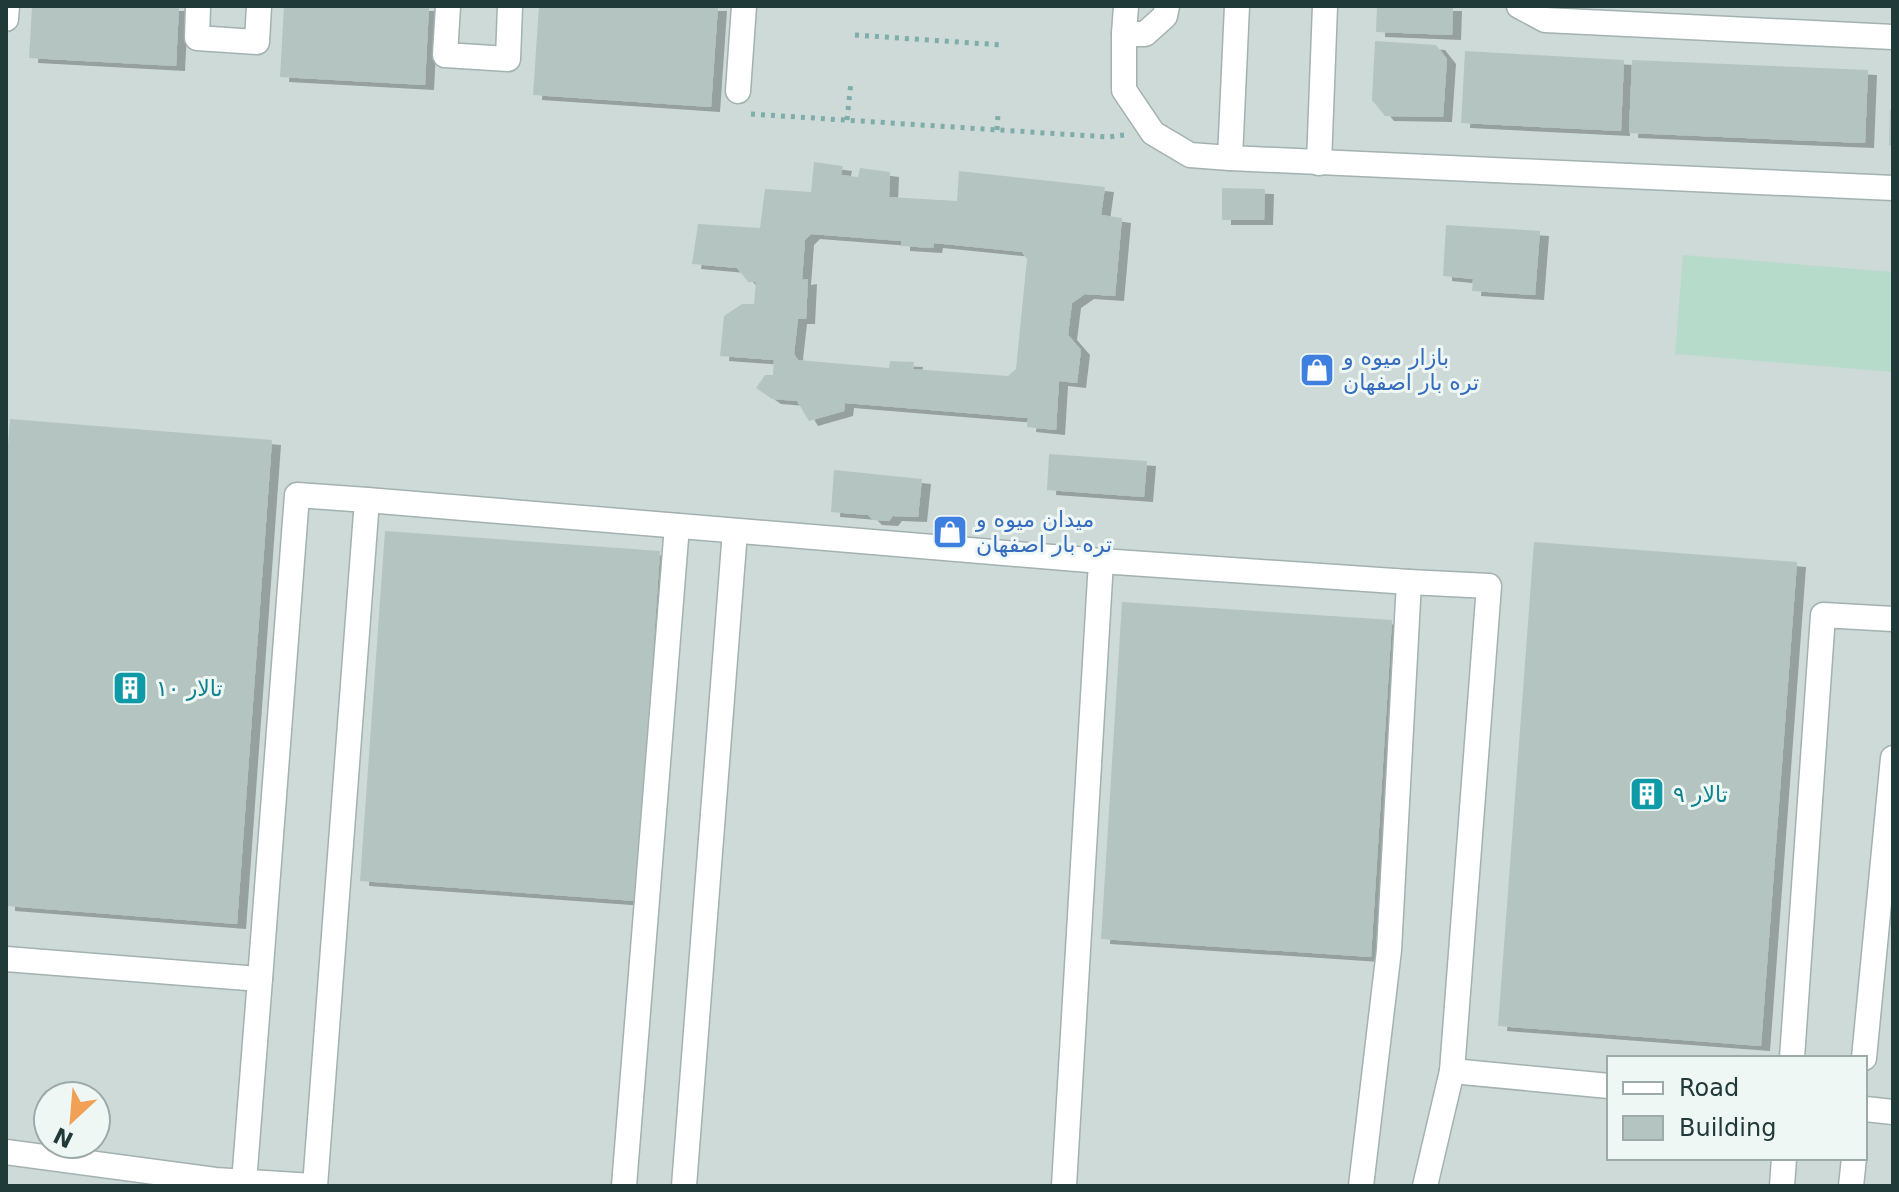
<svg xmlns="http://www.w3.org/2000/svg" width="1899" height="1192" font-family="'DejaVu Sans','Noto Sans Arabic',sans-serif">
	<defs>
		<filter id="shadow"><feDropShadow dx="9" dy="5" stdDeviation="0" flood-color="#0004"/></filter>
	</defs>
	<rect width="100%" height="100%" fill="#dfeae8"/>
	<path fill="#cddad7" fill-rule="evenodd" d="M6,6H1893V1186H6ZM1609,1058H1865V1158H1609ZM48,1096H96V1144H48Z"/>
	<polygon fill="#b7dbca" points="1683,255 1893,272 1893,372 1675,354"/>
	<g fill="#b4c5c1" fill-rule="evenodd" filter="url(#shadow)">
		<polygon points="32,6 179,6 176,66 29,58"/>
		<polygon points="284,6 429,6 425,85 280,77"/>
		<polygon points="539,6 718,6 711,107 533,95"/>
		<polygon points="1377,6 1453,6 1452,35 1376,32"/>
		<polygon points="1375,41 1436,45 1447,59 1443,117 1385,116 1372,100"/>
		<polygon points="1465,51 1624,60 1621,131 1461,123"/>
		<polygon points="1632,60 1868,70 1865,143 1629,133"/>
		<polygon points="1890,110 1893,110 1893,146 1889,145"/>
		<path d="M814,162L843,166L841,175L858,177L860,168L890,172L889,197L957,201L959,171L1105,187L1101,215L1122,218L1115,296L1085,294L1072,303L1068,335L1081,350L1077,383L1059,381L1056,430L1027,427L1028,418L845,403L844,411L809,421L797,401L772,399L756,388L765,375H773L774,360L720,356L724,316L742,304H754L756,282H748L737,268L692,264L698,224L760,228L765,189L811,192ZM811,234L901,241V246L933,248L934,243L1022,252L1027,259L1016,369L1008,376L913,369L914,362L890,361L889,368L798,360L794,354L798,319H806L808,279L802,280L805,240Z"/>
		<polygon points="1222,188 1265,189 1264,220 1222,220"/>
		<polygon points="1446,225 1540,231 1535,295 1472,291 1473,279 1443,276"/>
		<polygon points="10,419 272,440 237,924 6,906 6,471"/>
		<polygon points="1049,454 1147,461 1144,497 1047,490"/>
		<polygon points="834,470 922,479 918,517 893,516 889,521 873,520 868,515 831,512"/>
		<polygon points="385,531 660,551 636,901 360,881"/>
		<polygon points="1534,542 1797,562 1761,1046 1498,1026"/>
		<polygon points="1122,602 1392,620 1371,957 1101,939"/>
	</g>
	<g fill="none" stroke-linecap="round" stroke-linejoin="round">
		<g stroke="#a2b2b0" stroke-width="27">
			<g id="minor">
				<polyline points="198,6 197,38 257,42 259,6"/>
				<polyline points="448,6 445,55 508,59 510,6"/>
				<polyline points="1126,6 1124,34 1145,34 1165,16 1167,6"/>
				<polyline points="1237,6 1230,158 1893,188"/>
				<polyline points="1519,6 1545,20 1893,37"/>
				<polyline points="6,19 7,6"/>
				<polyline points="1124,34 1124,90 1153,133 1190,155 1230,158"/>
				<polyline points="738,91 744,6"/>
				<polyline points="1319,163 1325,6"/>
				<polyline points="367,500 1101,561 1064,1186"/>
				<polyline points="1101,561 1409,582"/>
				<polyline points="6,959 260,979 297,495 367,500 315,1186"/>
				<polyline points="1792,1058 1823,615 1893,619"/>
				<polyline points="1864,1058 1893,758"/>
				<polyline points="1452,1071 1609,1086"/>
				<polyline points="1865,1109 1893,1112"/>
				<polyline points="6,1152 215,1180 313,1186"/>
				<polyline points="244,1182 260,979"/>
				<polyline points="624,1186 677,526"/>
				<polyline points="684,1186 735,531"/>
				<polyline points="1361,1186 1389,950 1409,582 1489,586 1452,1071 1425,1186"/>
				<polyline points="1782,1186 1784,1158"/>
				<polyline points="1851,1186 1854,1158"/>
			</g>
		</g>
		<g stroke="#7fadaa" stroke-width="5" stroke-dasharray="4 6" stroke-linecap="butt">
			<polyline points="855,35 1002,45"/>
			<polyline points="751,114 1108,137 1124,135"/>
			<polyline points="847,120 851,82"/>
			<polyline points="997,130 998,113"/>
		</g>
		<use href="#minor" stroke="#fff" stroke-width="24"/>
	</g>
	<defs>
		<g id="shop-square" transform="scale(1.8)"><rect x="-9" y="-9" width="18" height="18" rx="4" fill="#3f7fe0" stroke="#eff7f5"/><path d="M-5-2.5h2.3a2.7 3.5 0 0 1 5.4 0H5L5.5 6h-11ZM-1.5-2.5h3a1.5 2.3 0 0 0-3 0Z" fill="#fff"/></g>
		<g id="building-square" transform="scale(1.8)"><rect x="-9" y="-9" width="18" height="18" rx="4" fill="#0f9aa8" stroke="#eff7f5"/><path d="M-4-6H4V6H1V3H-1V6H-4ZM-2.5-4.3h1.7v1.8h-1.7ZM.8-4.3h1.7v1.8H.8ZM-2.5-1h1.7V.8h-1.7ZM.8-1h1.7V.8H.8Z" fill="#fff"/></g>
	</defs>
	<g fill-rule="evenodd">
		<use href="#shop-square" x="1317" y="370"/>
		<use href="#shop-square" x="950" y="532"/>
		<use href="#building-square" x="130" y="688"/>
		<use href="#building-square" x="1647" y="794"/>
	</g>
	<g text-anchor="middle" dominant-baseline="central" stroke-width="6" stroke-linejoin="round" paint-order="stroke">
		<g font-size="22" fill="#366cbe" stroke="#eff7f5" text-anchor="start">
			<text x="1343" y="357">بازار میوه و<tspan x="1343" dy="25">تره بار اصفهان</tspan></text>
			<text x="976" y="519">میدان میوه و<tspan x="976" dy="25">تره بار اصفهان</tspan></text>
		</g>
		<g font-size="22" fill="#0d838f" stroke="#eff7f5" text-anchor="start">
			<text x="156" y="688">تالار ۱۰</text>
			<text x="1673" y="794">تالار ۹</text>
		</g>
	</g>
	<rect width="1899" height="1192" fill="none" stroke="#203a39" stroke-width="16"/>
	<rect x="1607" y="1056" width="260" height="104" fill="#eff7f5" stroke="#9cabaa" stroke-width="2"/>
	<rect x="1623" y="1082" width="40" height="12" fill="#ffffff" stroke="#9cabaa" stroke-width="2"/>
	<text x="1679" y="1096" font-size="24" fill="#203a39">Road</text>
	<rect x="1623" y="1116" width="40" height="24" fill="#b4c5c1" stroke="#9cabaa" stroke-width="2"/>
	<text x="1679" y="1136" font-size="24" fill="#203a39">Building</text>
	<g transform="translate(72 1120) rotate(206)"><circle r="38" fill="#eff7f5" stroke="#9cabaa" stroke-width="2"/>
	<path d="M0-6L14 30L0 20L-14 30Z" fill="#f1a156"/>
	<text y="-12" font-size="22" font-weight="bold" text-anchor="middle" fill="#203a39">N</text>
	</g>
</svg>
